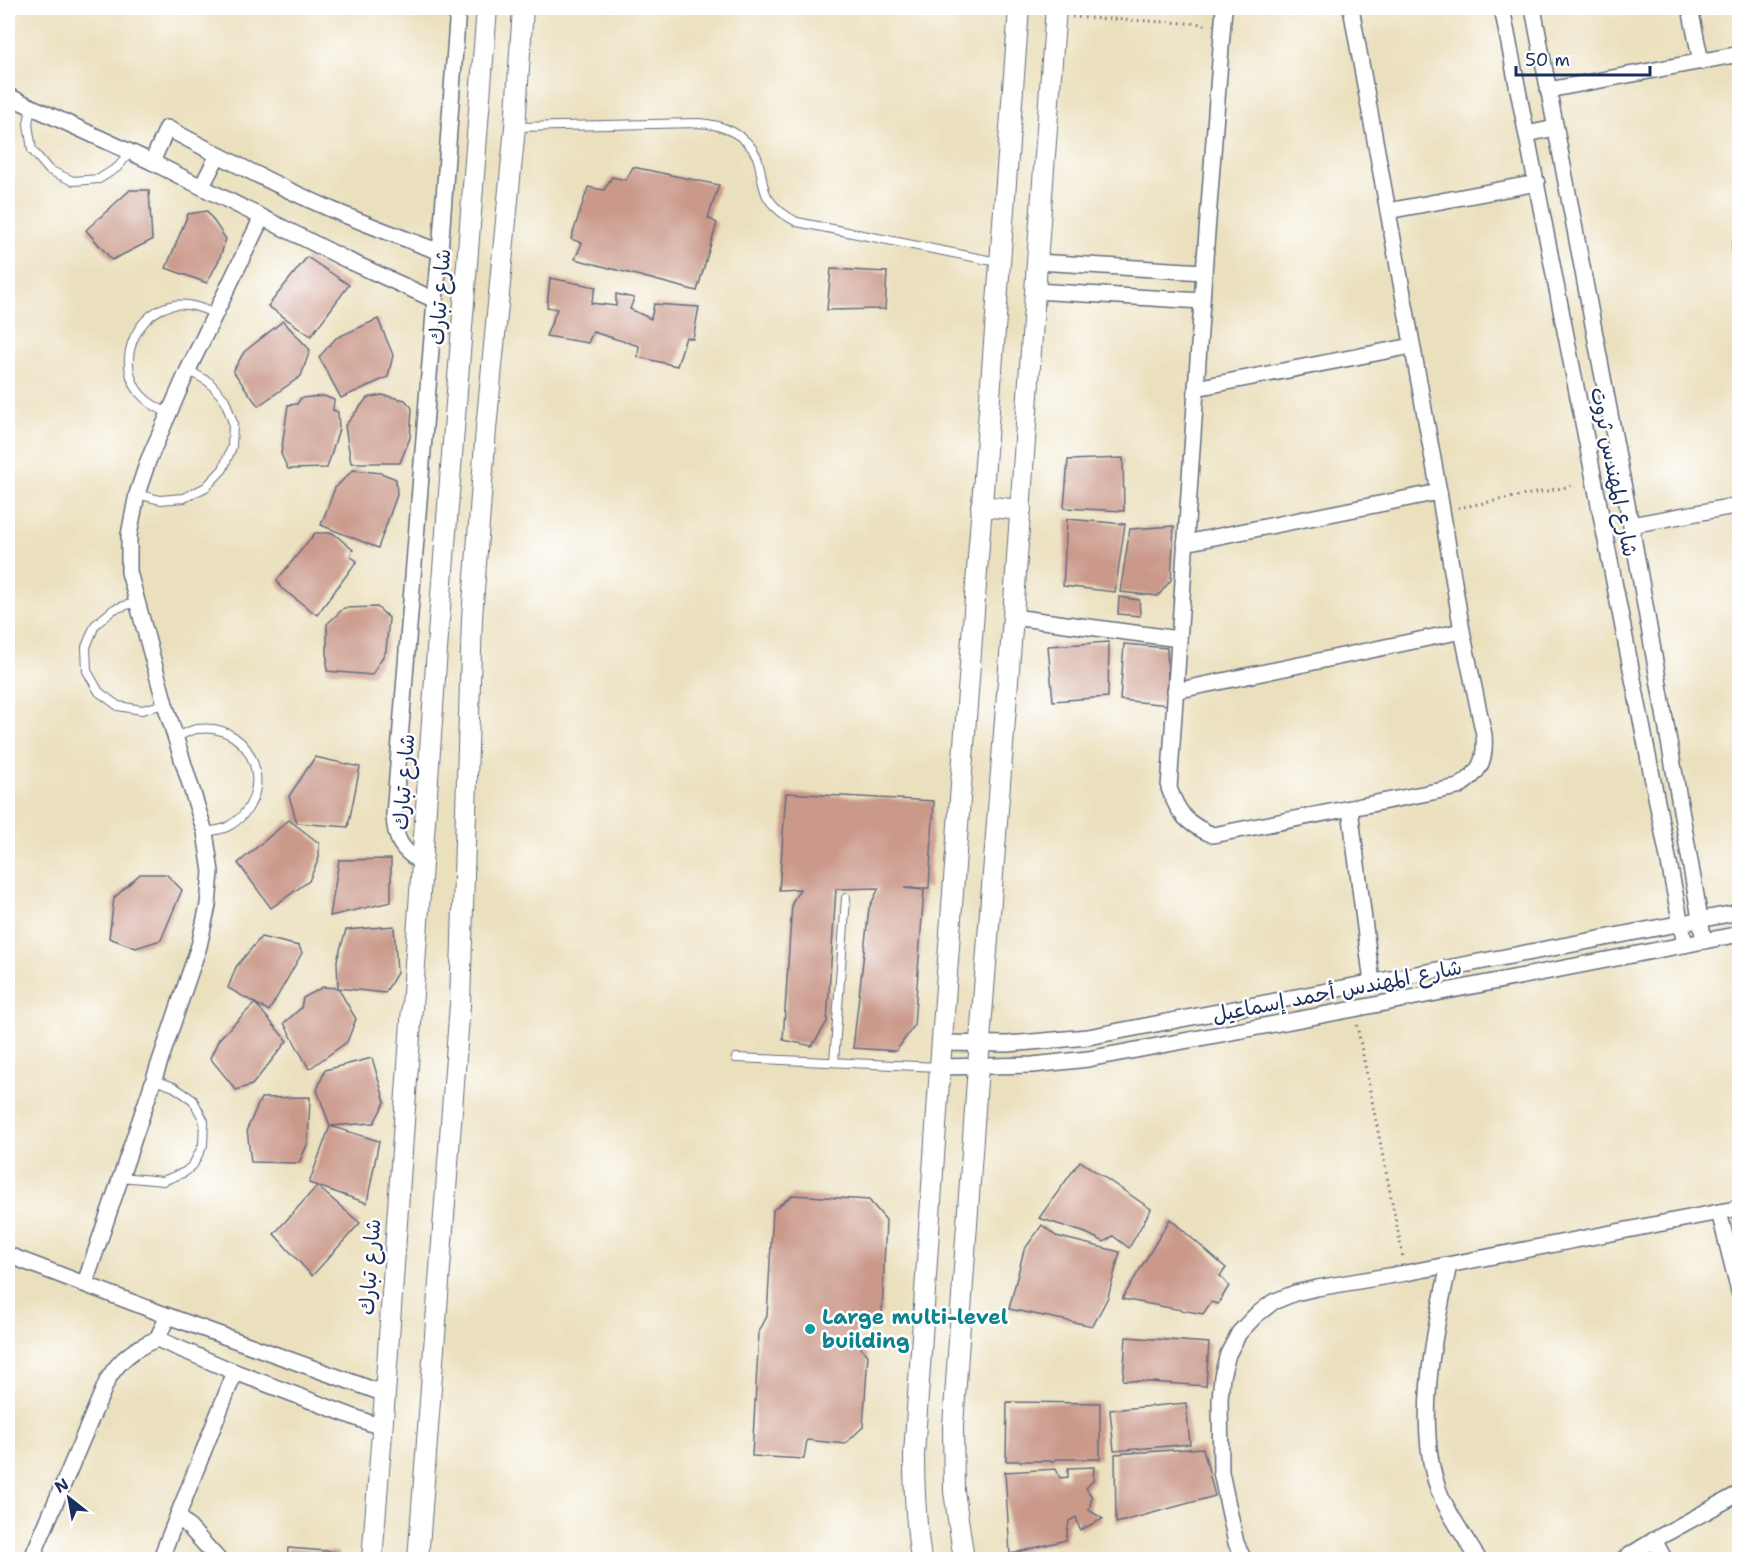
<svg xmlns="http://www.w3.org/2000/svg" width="1747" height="1567" font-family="'Shantell Sans','Playpen Sans Arabic',sans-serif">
	<rect width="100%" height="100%" fill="#fff"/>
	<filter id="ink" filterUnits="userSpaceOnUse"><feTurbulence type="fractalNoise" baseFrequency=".0167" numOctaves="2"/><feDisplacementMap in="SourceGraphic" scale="12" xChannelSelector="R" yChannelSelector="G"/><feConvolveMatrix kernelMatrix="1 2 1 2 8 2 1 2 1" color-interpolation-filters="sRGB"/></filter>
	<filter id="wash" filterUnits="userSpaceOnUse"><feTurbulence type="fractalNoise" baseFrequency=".008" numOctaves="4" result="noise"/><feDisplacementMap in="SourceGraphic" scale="24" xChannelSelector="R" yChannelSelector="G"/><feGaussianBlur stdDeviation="1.35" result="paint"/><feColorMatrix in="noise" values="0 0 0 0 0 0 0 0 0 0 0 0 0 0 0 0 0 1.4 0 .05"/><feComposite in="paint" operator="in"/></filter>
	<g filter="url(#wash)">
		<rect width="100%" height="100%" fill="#ebe0be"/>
		<g id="blocks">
			<g fill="#ca998a">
				<polygon points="633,167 719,185 708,218 717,223 697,291 575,259 582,243 571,239 588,187 604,190 612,177 626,180"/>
				<polygon points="130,190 149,190 152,240 112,260 86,230"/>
				<polygon points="207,211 226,239 219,260 207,283 166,268 188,214"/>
				<polygon points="307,257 349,285 311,336 268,306"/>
				<polygon points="831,269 887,272 885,309 827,310"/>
				<polygon points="550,278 596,287 591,303 616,306 616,294 634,298 630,309 651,319 654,304 699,307 693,339 686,337 677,366 638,357 639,346 593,332 588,343 546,336 557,309 547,307"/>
				<polygon points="378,319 393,355 388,377 341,398 319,357 336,338"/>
				<polygon points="283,321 310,350 301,376 258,406 233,371 244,352"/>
				<polygon points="382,395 405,400 412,408 410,438 400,463 351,463 345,426 367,398"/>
				<polygon points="324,396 334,400 333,410 338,412 339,429 327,468 288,469 281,454 288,405 297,404 301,398"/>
				<polygon points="1123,458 1124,511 1064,508 1068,460"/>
				<polygon points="353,470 381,473 396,479 397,495 378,548 321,525 335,488"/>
				<polygon points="1067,519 1125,524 1115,592 1063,586"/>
				<polygon points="1174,526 1171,580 1158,596 1120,592 1130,529"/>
				<polygon points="315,533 333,533 353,550 350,556 357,561 317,615 281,588 277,580"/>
				<polygon points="1119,597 1139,600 1140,616 1118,614"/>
				<polygon points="377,607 389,618 386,651 372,675 327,671 327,624 344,608"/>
				<polygon points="1109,642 1108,697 1053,701 1048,646"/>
				<polygon points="1124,644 1167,648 1169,705 1120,700"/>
				<polygon points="315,757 360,767 348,827 297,823 289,796"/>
				<polygon points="786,793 934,801 929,888 904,888 924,890 914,1026 896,1051 853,1048 869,908 879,888 836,889 827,1022 812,1046 783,1040 792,903 800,889 779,890"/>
				<polygon points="289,820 319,843 319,858 309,881 271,908 238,863"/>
				<polygon points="391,859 391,902 330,916 339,860"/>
				<polygon points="140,874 166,874 182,890 161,940 136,948 109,938 114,898"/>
				<polygon points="394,926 397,973 385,993 338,988 337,960 346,930"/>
				<polygon points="261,937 299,946 302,953 269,1011 228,988 236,967"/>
				<polygon points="323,987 338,988 356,1019 347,1042 309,1069 284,1023 301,1008 303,998"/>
				<polygon points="255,1003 287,1041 252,1085 236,1090 210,1058 219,1039"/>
				<polygon points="372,1058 385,1102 374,1123 330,1126 379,1141 367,1203 309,1183 330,1126 317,1090 325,1070"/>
				<polygon points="310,1097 308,1143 299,1163 251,1162 247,1129 261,1098"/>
				<polygon points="1080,1161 1151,1209 1129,1248 1113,1236 1104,1242 1086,1233 1039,1218"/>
				<polygon points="317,1186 360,1223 312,1276 274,1234"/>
				<polygon points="793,1195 869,1200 886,1220 882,1313 862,1326 852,1339 868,1355 863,1427 845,1444 807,1440 804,1459 752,1456 759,1332 767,1316 773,1210"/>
				<polygon points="1170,1219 1226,1268 1220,1276 1229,1286 1218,1304 1211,1302 1203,1314 1122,1299"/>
				<polygon points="1042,1225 1056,1236 1120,1252 1108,1297 1093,1326 1009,1309 1024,1250"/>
				<polygon points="1126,1337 1209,1343 1206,1386 1123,1380"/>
				<polygon points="1007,1402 1100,1403 1100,1459 1055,1459 1055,1461 1006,1461"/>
				<polygon points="1186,1403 1190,1444 1114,1451 1110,1410"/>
				<polygon points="1203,1448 1215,1496 1116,1523 1115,1454"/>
				<polygon points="1094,1467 1093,1481 1086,1488 1092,1497 1089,1510 1103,1519 1080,1530 1076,1517 1069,1521 1066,1540 1010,1554 1005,1472 1056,1469 1060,1478 1068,1477 1068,1468"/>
				<polygon points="288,1548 339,1552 339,1560 287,1560"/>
			</g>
		</g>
	</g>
	<g filter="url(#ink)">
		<use href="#blocks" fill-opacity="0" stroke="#646d80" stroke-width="1.5"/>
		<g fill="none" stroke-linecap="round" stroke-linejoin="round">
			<g stroke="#646d80" stroke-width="10">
				<g id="service">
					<polyline points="31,107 28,124 32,150 49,170 73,181 99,179 118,167 130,152"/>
					<path d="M516,127L698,123C721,124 747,134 757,157C762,170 761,186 768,198C775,209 785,216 797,222L998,262"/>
					<path d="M168,413C156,407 144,401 136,388C117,357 138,311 174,305C189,303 202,308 215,314"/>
					<polyline points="137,494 160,500 184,498 206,487 223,469 232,447 233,423 225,400 209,382 188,370"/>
					<polyline points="137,602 114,609 95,625 86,647 87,671 99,692 118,706 142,710 165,704"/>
					<path d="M175,738C182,735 190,730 197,729C256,721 280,799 227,827C221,830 212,831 205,832"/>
					<polyline points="736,1058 939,1067"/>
					<polyline points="834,1062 846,898"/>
					<polyline points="121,1177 163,1181 185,1172 193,1165 203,1145 204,1121 193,1100 174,1087 155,1080"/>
				</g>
			</g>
			<g stroke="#646d80" stroke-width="18">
				<g id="minor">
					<path d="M1224,8L1204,272L1169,788C1178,814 1188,825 1213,835L1458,787C1480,773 1486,761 1484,735L1462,631L1439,492L1351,8"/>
					<polyline points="1502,8 1685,945"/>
					<polyline points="1533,8 1631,525 1704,941"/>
					<polyline points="1690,8 1701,62"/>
					<polyline points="1548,90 1740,54"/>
					<polyline points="8,96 152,162 345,259 435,300"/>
					<polyline points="1527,134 1555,128"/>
					<path d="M152,162L167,128C220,156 273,184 328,208C365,224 403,238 440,252"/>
					<polyline points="202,186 218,155"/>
					<polyline points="1388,211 1537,183"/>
					<polyline points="1740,246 1740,252"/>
					<polyline points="1037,262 1204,272"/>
					<polyline points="1035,291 1202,301"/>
					<polyline points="1196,388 1412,346"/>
					<polyline points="1631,525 1740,505"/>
					<polyline points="1185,543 1439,492"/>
					<polyline points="1013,617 1179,639"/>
					<polyline points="1175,691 1462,631"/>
					<polyline points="1350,809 1372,983"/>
					<path d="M422,863C401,850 395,840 394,815L435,300L440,252L458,8"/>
					<polyline points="942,1043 1008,1044 1088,1037 1740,912"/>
					<polyline points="940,1067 1033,1065 1088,1059 1354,1009 1740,934"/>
					<polyline points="1719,1212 1740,1295"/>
					<polyline points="8,1255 168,1316 385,1394"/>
					<path d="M1449,1265C1434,1332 1413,1431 1441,1496C1451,1518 1466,1539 1479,1560"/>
					<polyline points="85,1283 199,946 208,905 211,872 205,832 165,704 129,572 129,535 137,494 148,461 188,370 262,217"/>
					<polyline points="157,1339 235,1372 383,1428"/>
					<polyline points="178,1515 219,1560"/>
					<polyline points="1654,1540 1665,1560"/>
					<path d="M31,1560L108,1379C120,1359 135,1348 157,1339L168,1316"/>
					<polyline points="160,1560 235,1372"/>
					<polyline points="1244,1560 1236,1543 1221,1472 1220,1399 1222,1376 1228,1354 1239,1333 1255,1316 1273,1302 1295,1293 1317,1288 1406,1273 1740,1208"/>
					<polyline points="1622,1560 1654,1540 1740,1493"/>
				</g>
			</g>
			<g stroke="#646d80" stroke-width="22">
				<g id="tertiary">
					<polyline points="981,506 1021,510"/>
					<polyline points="372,1560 385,1394 439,621 487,8"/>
					<polyline points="418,1560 460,1004 472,618 486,429 515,127 523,8"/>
					<path d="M921,1560C916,1524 914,1491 914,1455L940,1067L1019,8"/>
					<polyline points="964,1560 954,1491 953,1426 978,1066 1013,617 1037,262 1056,8"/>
				</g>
			</g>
			<g stroke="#646d80" stroke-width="3" stroke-dasharray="1.5 4.5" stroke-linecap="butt">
				<polyline points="1072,17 1206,24"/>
				<polyline points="1458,508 1572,486"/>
				<polyline points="1357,1025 1403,1257"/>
			</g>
			<use href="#service" stroke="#fff" stroke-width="8"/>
			<use href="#minor" stroke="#fff" stroke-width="15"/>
			<use href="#tertiary" stroke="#fff" stroke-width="20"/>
		</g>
	</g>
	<circle fill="#0f9aa8" stroke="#fff" stroke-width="2" cx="810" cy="1329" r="6"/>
	<g text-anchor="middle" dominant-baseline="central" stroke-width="5" stroke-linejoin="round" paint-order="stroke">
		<g font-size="21" fill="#1b2f5e" stroke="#fff">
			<text transform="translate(440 297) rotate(-86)">شارع تبارك</text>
			<text transform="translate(1614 472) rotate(79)">شارع المهندس ثروت</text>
			<text transform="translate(404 782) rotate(-86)">شارع تبارك</text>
			<text transform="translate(1337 991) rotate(-11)">شارع المهندس أحمد إسماعيل</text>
			<text transform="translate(370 1267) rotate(-86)">شارع تبارك</text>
		</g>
		<g font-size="21" font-weight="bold" fill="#0d838f" stroke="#fff" text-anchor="start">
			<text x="822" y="1317">Large multi-level<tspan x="822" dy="24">building</tspan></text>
		</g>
	</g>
	<rect width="1747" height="1567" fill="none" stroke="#fff" stroke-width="30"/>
	<g transform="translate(69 1498) rotate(329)" stroke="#ffffff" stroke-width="4.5" paint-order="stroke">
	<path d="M0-4.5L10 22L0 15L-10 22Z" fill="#1b2f5e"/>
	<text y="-9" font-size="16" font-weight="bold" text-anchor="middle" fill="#1b2f5e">N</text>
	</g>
	<path d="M1516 66v9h134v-9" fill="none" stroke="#1b2f5e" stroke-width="3"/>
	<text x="1525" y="66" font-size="18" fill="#1b2f5e" stroke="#ffffff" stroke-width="4.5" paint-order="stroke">50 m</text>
</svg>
